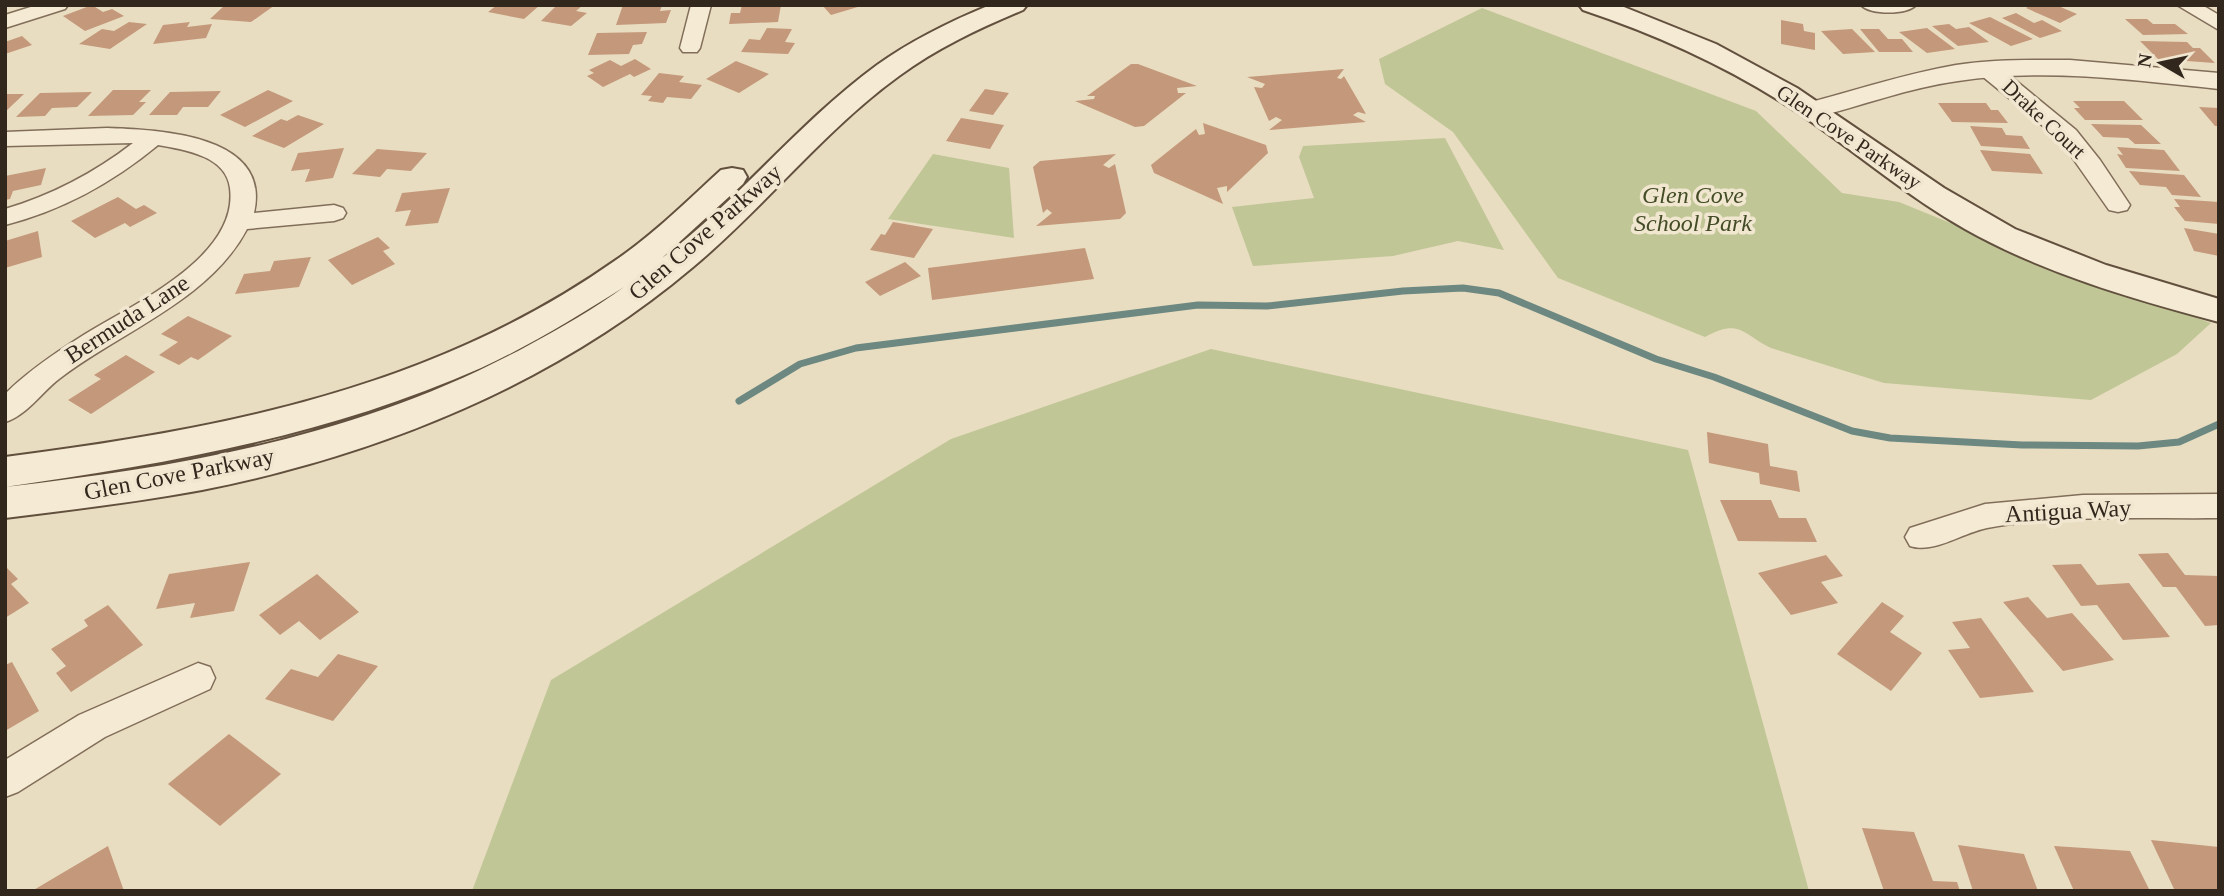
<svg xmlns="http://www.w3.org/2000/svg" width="2224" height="896" font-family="Georgia,serif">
	<rect width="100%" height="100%" fill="#e9ddc1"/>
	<g fill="#c0c696">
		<path d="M1482,8L1756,111L1842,193L1899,202L2090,280L2211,323L2177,354L2091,400L1884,383L1771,348C1742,334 1740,318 1705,337L1558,278L1453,132L1385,84L1379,59Z"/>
		<polygon points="1445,138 1504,250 1458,241 1393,256 1253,266 1232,207 1314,198 1299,157 1303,146"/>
		<polygon points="933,154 1009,168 1014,238 888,219"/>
		<polygon points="1211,349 1688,450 1809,891 472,891 551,680 951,439"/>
	</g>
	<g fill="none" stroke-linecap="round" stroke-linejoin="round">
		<polyline stroke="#6c8881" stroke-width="7" points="739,401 800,364 856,348 1198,305 1267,306 1403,291 1463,288 1499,293 1656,359 1714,377 1852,431 1890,438 2022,445 2138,446 2179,442 2219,424"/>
	</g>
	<g fill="#c4987a">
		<polygon points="92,5 103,12 112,9 124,16 85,31 63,16"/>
		<polygon points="225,5 275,5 251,22 210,19"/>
		<polygon points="497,5 540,5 524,19 488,12"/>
		<polygon points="557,5 583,5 576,11 587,13 571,26 541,21"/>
		<polygon points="623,5 662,5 660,11 671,10 666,23 616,25"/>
		<polygon points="742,5 781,5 778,22 729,24 731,13 740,13"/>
		<polygon points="822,5 861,5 861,6 831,15"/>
		<polygon points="2031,5 2056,5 2077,14 2060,23 2026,8"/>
		<polygon points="2016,13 2034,23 2042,20 2062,31 2040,38 2002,18"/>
		<polygon points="1990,17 2033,39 2011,46 1969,23"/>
		<polygon points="2125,19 2147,19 2153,24 2175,24 2188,34 2143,35"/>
		<polygon points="1781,20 1803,24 1804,31 1815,33 1815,50 1781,44"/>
		<polygon points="129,22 147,24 110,49 79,44 102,29 114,31"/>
		<polygon points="190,22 187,27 212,24 206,38 153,44 163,25"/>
		<polygon points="1949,24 1956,29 1969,27 1989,42 1958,46 1932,26"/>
		<polygon points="767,28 792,29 785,42 795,43 788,54 741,52 749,39 760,40"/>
		<polygon points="1927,28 1955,49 1927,53 1899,32"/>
		<polygon points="1852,29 1875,52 1843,54 1821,31"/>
		<polygon points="1860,29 1879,29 1888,39 1902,39 1913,52 1879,52"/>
		<polygon points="647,32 642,44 633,45 629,54 588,55 597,33"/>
		<polygon points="22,36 32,45 5,54 5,42"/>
		<polygon points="2140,41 2187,42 2193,48 2200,48 2215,63 2158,59"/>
		<polygon points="635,59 651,69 634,77 630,74 603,87 587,76 594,73 589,70 610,60 621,66"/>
		<polygon points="736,61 769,74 739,93 706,79"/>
		<polygon points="1131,64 1138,64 1197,86 1177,88 1178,93 1186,93 1144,126 1135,127 1075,101 1094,99 1095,96 1087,96"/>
		<polygon points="1344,69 1337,78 1341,79 1344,76 1366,114 1358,112 1353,115 1366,122 1269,130 1282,120 1276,117 1269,121 1254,87 1262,88 1265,84 1247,77"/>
		<polygon points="659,73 684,76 679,82 702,85 691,99 667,97 663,103 648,101 652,96 641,95"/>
		<polygon points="985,89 1009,93 993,115 969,111"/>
		<polygon points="113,90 151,90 139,102 146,102 133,115 88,116"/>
		<polygon points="268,90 293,101 245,127 220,115"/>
		<polygon points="221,91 208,107 183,107 177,115 149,115 170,92"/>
		<polygon points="92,92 77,107 52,108 45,116 16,117 40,93"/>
		<polygon points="5,94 24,94 5,112"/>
		<polygon points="2073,101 2124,101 2143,120 2085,120 2074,108 2080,108"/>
		<polygon points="1938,103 1986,103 1991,110 1998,110 2008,123 1952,122"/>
		<polygon points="2199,107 2219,108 2219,126 2215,126"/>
		<polygon points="298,115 324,124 284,148 252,136 281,119 287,121"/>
		<polygon points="961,118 1004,125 990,149 946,141"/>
		<polygon points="1203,123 1266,145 1268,153 1227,192 1227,186 1217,188 1223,204 1154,173 1151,165 1196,129 1199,135 1205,134"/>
		<polygon points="2091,124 2141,125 2161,144 2135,144 2128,138 2103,137"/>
		<polygon points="1970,126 2002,128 2006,135 2022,136 2030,149 1981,146"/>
		<polygon points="2117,147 2164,150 2180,171 2126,168 2117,154 2123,155"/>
		<polygon points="344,148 333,178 305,182 310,169 291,171 298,153"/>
		<polygon points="377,149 427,153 411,171 387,169 380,177 352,174"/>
		<polygon points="1980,150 2030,154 2043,174 1992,171"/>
		<polygon points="1116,154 1103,165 1109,168 1115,164 1126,213 1120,219 1036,226 1052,213 1047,209 1043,213 1033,167 1040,161"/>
		<polygon points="46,168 41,185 13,191 10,199 5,200 5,176"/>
		<polygon points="2129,171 2184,175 2201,197 2172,195 2166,187 2140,185"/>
		<polygon points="450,188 438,223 405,226 411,210 395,212 402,193"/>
		<polygon points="118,197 136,209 144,205 157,213 130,227 125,223 95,238 71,221"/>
		<polygon points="2174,199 2219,202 2219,224 2185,221 2174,207 2180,207"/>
		<polygon points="893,222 933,229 914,258 870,250 881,234 885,235"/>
		<polygon points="2184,228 2219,234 2219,256 2194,251"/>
		<polygon points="38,231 42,257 5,268 5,241"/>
		<polygon points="378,237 390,248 383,251 395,264 352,285 328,260"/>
		<polygon points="1085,248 1094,279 932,300 928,268"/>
		<polygon points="311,257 299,287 235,294 244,274 270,271 274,261"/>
		<polygon points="905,262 921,276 880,296 865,282"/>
		<polygon points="188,316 232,336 198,360 191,357 179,365 159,355 178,342 161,334"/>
		<polygon points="126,355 155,372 91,414 68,400 101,379 94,375"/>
		<polygon points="1707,432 1768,444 1770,466 1797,471 1800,492 1760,484 1759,473 1709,463"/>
		<polygon points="1720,500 1771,500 1779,518 1806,518 1817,542 1738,541"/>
		<polygon points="2168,553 2185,575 2219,576 2219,625 2205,626 2176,587 2163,587 2138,554"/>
		<polygon points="1826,555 1843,576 1821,582 1838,603 1791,615 1758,573"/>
		<polygon points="250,562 234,611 190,618 195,603 156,609 169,574"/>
		<polygon points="2081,564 2097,585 2129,583 2170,637 2123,640 2097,605 2081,606 2052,565"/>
		<polygon points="7,568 18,579 11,584 29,603 5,618"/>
		<polygon points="317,574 359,612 320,640 299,621 280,635 259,615"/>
		<polygon points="2028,597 2047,618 2072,613 2114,660 2063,671 2003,602"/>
		<polygon points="1882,602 1904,616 1890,632 1922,653 1891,691 1837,654"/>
		<polygon points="108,605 143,645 71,692 56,673 66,666 51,649 88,626 84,620"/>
		<polygon points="1981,618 2034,692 1980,698 1948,650 1970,648 1952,622"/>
		<polygon points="338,654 378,666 333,721 265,699 291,669 318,677"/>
		<polygon points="12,662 39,711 5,731 5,665"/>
		<polygon points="229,734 281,774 220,826 168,784"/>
		<polygon points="1862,828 1914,832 1933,881 1957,882 1960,891 1884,891"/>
		<polygon points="2151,840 2219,847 2219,891 2175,891"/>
		<polygon points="1958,845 2024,854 2038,891 1973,891"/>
		<polygon points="108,846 124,891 32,891"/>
		<polygon points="2054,846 2130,851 2150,891 2074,891"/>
	</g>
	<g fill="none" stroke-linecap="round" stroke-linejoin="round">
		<g stroke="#816e5a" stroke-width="3">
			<g id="minor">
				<polygon points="37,5 68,5 65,9 5,28 5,15"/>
				<polygon points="691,5 711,5 700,48 697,52 683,52 680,48"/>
				<path d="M1861,5H1916C1907,15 1870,15 1861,5Z"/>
				<polygon points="2177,5 2202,5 2219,15 2219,30"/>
				<polygon points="1990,65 1998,66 2076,130 2100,160 2130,205 2127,210 2118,212 2109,210 2060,140 1982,76 1979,71 1982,66"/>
				<path d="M107,128C159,130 272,134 254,213L334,205L343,208L346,213L343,218L334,221L247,229C209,301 121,331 59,379C42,392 26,416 5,422V394C28,371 55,353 82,336C131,305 239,258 230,188C226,156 186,150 158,145C112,183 63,210 5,225V209C52,195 94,173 133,143L5,146V132Z"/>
				<path d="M2219,494V518C2142,519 2062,514 1987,528C1962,533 1934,554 1910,546L1905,537L1910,528L1985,504L2083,495Z"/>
				<polygon points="198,663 210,667 215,678 210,689 105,737 18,792 5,797 5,760 79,715"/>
			</g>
		</g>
		<g stroke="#816e5a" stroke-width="3">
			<path id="tertiary" d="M2070,60L2219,73V89C2133,80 2044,68 1958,81C1908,88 1861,106 1813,118L1803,116L1799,110L1803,104C1854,91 1904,74 1956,65C1993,59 2032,60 2070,60Z"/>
		</g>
		<g stroke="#62503e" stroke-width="4">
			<g id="secondary">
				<path d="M990,5H1027L1023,10C980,28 937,48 899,76C823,131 765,207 693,267C555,384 379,455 202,490C137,502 71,510 5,518V487C190,466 364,435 529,345C562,327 594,309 624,287C578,316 531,345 481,368C330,435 169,464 5,487V457C223,429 433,389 616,260C654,234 687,201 721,170L732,168L743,170L747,177L743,184L662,258C739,200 799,122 877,65C912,40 951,21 990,5Z"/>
				<path d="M1579,5H1619L1716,44L1797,88L1944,188L2015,229L2106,265L2219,299V322C2133,299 2043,273 1965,229C1907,196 1857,153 1803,116C1735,70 1661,36 1583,10Z"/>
			</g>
		</g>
		<use href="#minor" fill="#f5ead3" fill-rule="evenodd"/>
		<use href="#tertiary" fill="#f5ead3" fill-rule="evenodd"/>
		<use href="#secondary" fill="#f5ead3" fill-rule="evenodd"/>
	</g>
	<g text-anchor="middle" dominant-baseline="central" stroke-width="7" stroke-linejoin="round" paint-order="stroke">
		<g font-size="21" fill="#32271d" stroke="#f1e7d0">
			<text transform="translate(2044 119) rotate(43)">Drake Court</text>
			<text transform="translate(1849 137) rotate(34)">Glen Cove Parkway</text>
		</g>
		<g font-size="24" font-style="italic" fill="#434c26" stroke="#f1e7d0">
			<text x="1693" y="195">Glen Cove<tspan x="1693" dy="28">School Park</tspan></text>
		</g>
		<g font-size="24" fill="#32271d" stroke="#f1e7d0">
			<text transform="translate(705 232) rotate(-41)">Glen Cove Parkway</text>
			<text transform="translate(127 319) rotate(-33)">Bermuda Lane</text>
			<text transform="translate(179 474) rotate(-11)">Glen Cove Parkway</text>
			<text transform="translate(2068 511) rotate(-3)">Antigua Way</text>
		</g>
	</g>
	<rect width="2224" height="896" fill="none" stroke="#32271d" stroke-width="14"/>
	<g transform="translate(2161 63) rotate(279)" stroke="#f1e7d0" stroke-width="5" paint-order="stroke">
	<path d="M0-5L12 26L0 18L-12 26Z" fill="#32271d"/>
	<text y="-10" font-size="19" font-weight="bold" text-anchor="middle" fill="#32271d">N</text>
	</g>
</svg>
